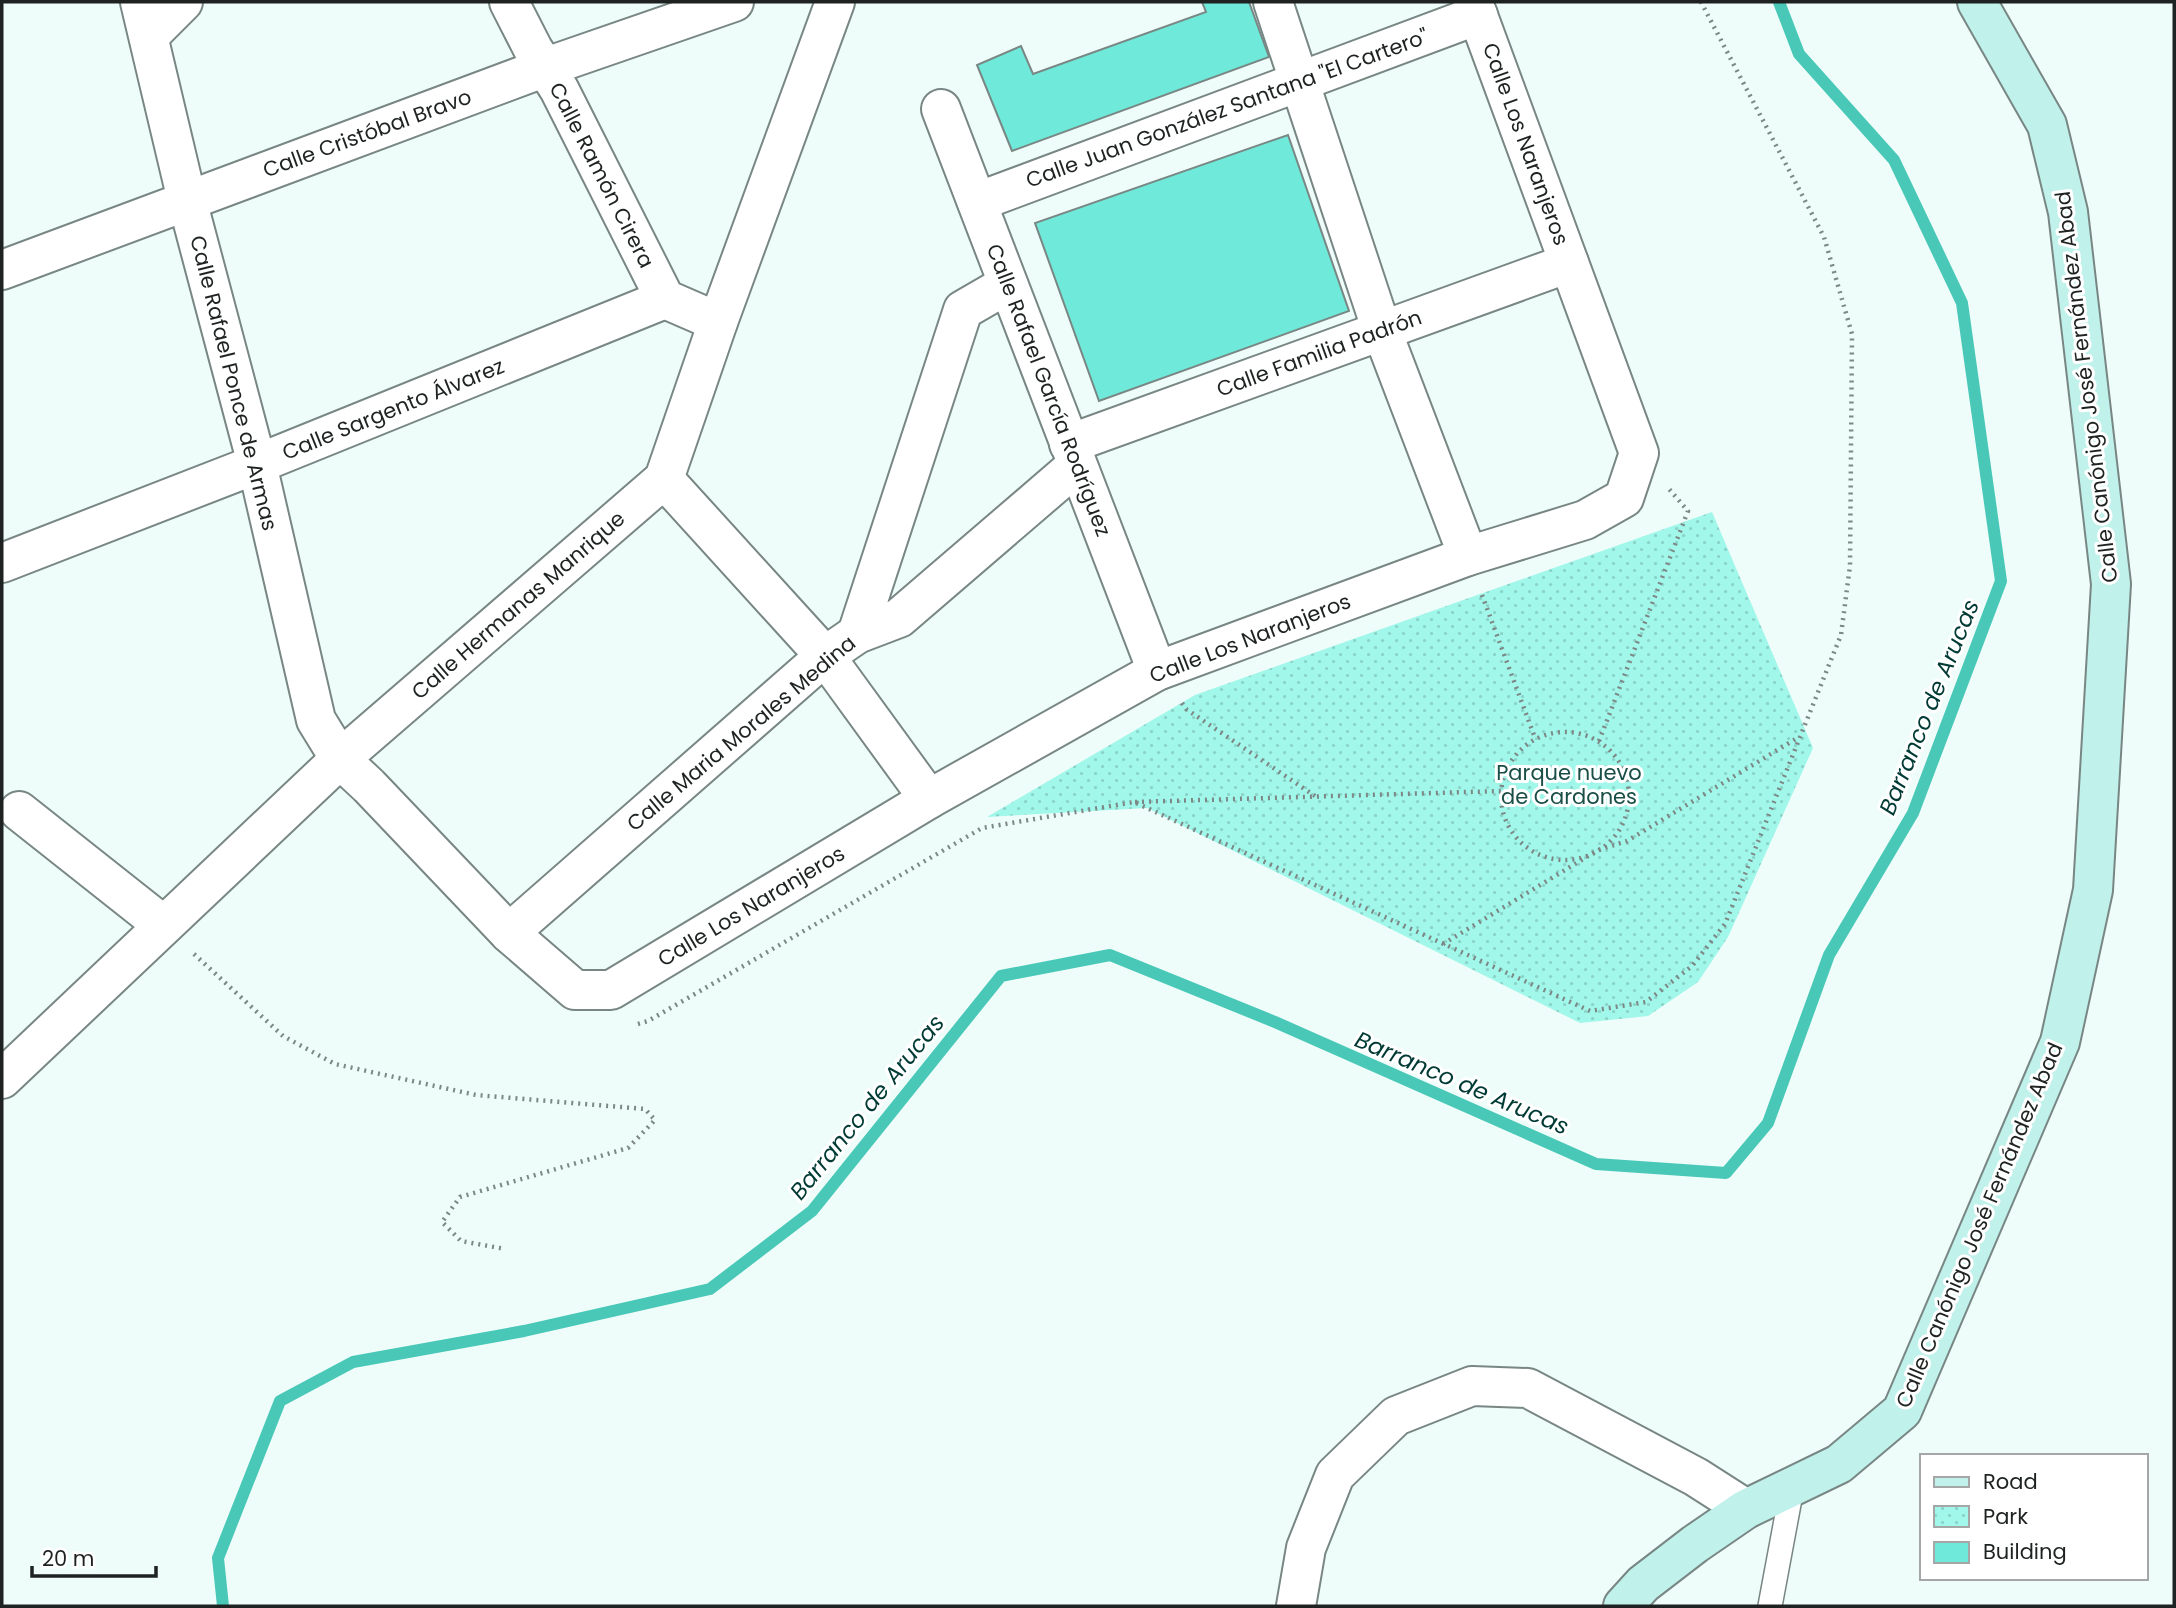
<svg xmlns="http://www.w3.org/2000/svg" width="2176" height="1608" font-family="Poppins,sans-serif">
	<defs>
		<pattern id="park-dots" width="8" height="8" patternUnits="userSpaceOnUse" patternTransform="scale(1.75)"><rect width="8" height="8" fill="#a0f7ea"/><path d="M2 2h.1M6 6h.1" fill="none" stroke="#89d3c8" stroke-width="1.8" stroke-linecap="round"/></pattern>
	</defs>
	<rect width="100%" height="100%" fill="#eefdfa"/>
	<polygon fill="url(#park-dots)" points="1712,512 1813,748 1728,937 1698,982 1648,1016 1580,1023 1147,808 987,817 1195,695"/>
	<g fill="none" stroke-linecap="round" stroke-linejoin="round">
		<polyline stroke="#49c8b8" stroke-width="12" points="223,1606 218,1558 280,1401 353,1362 524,1331 710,1289 812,1211 1001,976 1110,955 1275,1022 1596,1164 1726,1173 1768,1123 1829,955 1913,813 2001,581 1962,303 1894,160 1799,54 1779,2"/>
	</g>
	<g fill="#6fe9d9" stroke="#798784" stroke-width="2">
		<polygon points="1202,2 1249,2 1269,57 1012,151 977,65 1021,46 1033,74 1206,12"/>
		<polygon points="1288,135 1349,311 1099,401 1035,223"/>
	</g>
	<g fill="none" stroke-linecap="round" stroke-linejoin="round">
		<g stroke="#788684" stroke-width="26">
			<polyline id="lane" points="1770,1606 1792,1488"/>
		</g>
		<g stroke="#788684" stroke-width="42">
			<g id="street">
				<polyline points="140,2 187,200 257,464 316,720 340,759 369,786 509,933 575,990 611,990 929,799 1157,671 1468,556 1585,520 1624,498 1639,453 1473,2"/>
				<polyline points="509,2 533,49 559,89 665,299 718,322"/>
				<polyline points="1273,2 1382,331 1468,556"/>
				<polyline points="149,36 183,2"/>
				<polyline points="941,109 1157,671"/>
				<polyline points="977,202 1478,15"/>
				<polyline points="2,270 546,67 734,2"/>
				<polyline points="1069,444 1569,263"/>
				<polyline points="664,479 825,656 929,799"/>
				<polyline points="2,563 257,464 665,299"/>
				<polyline points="857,634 963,310 1008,284"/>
				<polyline points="19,811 163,925"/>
				<polyline points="509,933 825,656 857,634 899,618 1077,465"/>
				<polyline points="2,1079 340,759 664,479 718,322 835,2"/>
				<polyline points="1296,1606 1306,1548 1335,1475 1396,1416 1472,1386 1528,1388 1696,1477 1746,1509"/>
			</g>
		</g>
		<g stroke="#788684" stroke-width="42">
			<polyline id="secondary" points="1623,1606 1643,1584 1695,1544 1746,1509 1839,1464 1902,1411 2060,1042 2093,890 2111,584 2068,212 2047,125 1977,2"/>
		</g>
		<g stroke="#7d8785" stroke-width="4.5" stroke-dasharray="2 5" stroke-linecap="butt">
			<polyline points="1482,595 1535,738"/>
			<polyline points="1182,703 1186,709 1315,796"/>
			<circle cx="1565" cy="796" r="64"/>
			<polyline points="1599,741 1688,511 1669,489"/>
			<polyline points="1135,802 1501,791"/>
			<polyline points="1443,944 1598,850 1627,841 1799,737"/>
			<polyline points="194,954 283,1036 335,1064 476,1095 645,1109 655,1120 628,1148 460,1197 442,1222 461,1241 505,1249"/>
			<polyline points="638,1024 648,1021 982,828 1134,802 1590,1011 1646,1002 1692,966 1725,924 1841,635 1850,566 1852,334 1824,237 1701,2"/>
		</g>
		<use href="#lane" stroke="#fff" stroke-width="23"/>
		<use href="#street" stroke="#fff" stroke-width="38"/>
		<use href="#secondary" stroke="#c0f1eb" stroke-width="38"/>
	</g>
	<g text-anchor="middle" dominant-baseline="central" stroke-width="6" stroke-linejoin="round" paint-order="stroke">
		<g font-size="21" fill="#1e2322" stroke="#fff">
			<text transform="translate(1227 108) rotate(-20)">Calle Juan González Santana "El Cartero"</text>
			<text transform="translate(367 133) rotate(-20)">Calle Cristóbal Bravo</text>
			<text transform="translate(1526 144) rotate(70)">Calle Los Naranjeros</text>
			<text transform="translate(602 175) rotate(63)">Calle Ramón Cirera</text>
			<text transform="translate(1319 353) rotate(-20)">Calle Familia Padrón</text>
			<text transform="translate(234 383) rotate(76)">Calle Rafael Ponce de Armas</text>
			<text transform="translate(2086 387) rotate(-97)">Calle Canónigo José Fernández Abad</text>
			<text transform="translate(1049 390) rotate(69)">Calle Rafael García Rodríguez</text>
			<text transform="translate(393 409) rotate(-22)">Calle Sargento Álvarez</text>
			<text transform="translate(518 605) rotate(-41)">Calle Hermanas Manrique</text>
			<text transform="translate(1250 638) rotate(-21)">Calle Los Naranjeros</text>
			<text transform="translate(741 733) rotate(-40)">Calle Maria Morales Medina</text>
			<text transform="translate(751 906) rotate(-31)">Calle Los Naranjeros</text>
			<text transform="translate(1979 1225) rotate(-67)">Calle Canónigo José Fernández Abad</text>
		</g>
		<g font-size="21" fill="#1a4f48" stroke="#fff">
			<text x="1569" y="772">Parque nuevo<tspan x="1569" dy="24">de Cardones</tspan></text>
		</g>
		<g font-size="23" font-style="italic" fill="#003a34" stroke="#fff">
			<text transform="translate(1929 707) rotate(-68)">Barranco de Arucas</text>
			<text transform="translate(1462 1083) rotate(23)">Barranco de Arucas</text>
			<text transform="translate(867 1107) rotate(-51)">Barranco de Arucas</text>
		</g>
	</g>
	<rect width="2176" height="1608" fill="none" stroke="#1e2322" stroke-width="7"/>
	<rect x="1920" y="1454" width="228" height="126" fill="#ffffff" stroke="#a5a7a7" stroke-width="2"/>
	<rect x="1934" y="1477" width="35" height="10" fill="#c0f1eb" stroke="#a5a7a7" stroke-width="2"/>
	<text x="1983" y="1489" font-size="21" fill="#1e2322">Road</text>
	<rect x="1934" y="1506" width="35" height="21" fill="url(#park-dots)" stroke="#a5a7a7" stroke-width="2"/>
	<text x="1983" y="1524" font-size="21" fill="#1e2322">Park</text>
	<rect x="1934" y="1542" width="35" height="21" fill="#6fe9d9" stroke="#a5a7a7" stroke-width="2"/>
	<text x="1983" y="1559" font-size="21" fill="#1e2322">Building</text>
	<path d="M32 1566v10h124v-10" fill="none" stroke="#1e2322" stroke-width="3.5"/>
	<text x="42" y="1566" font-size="21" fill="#1e2322" stroke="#ffffff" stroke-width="5" paint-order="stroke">20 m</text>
</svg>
